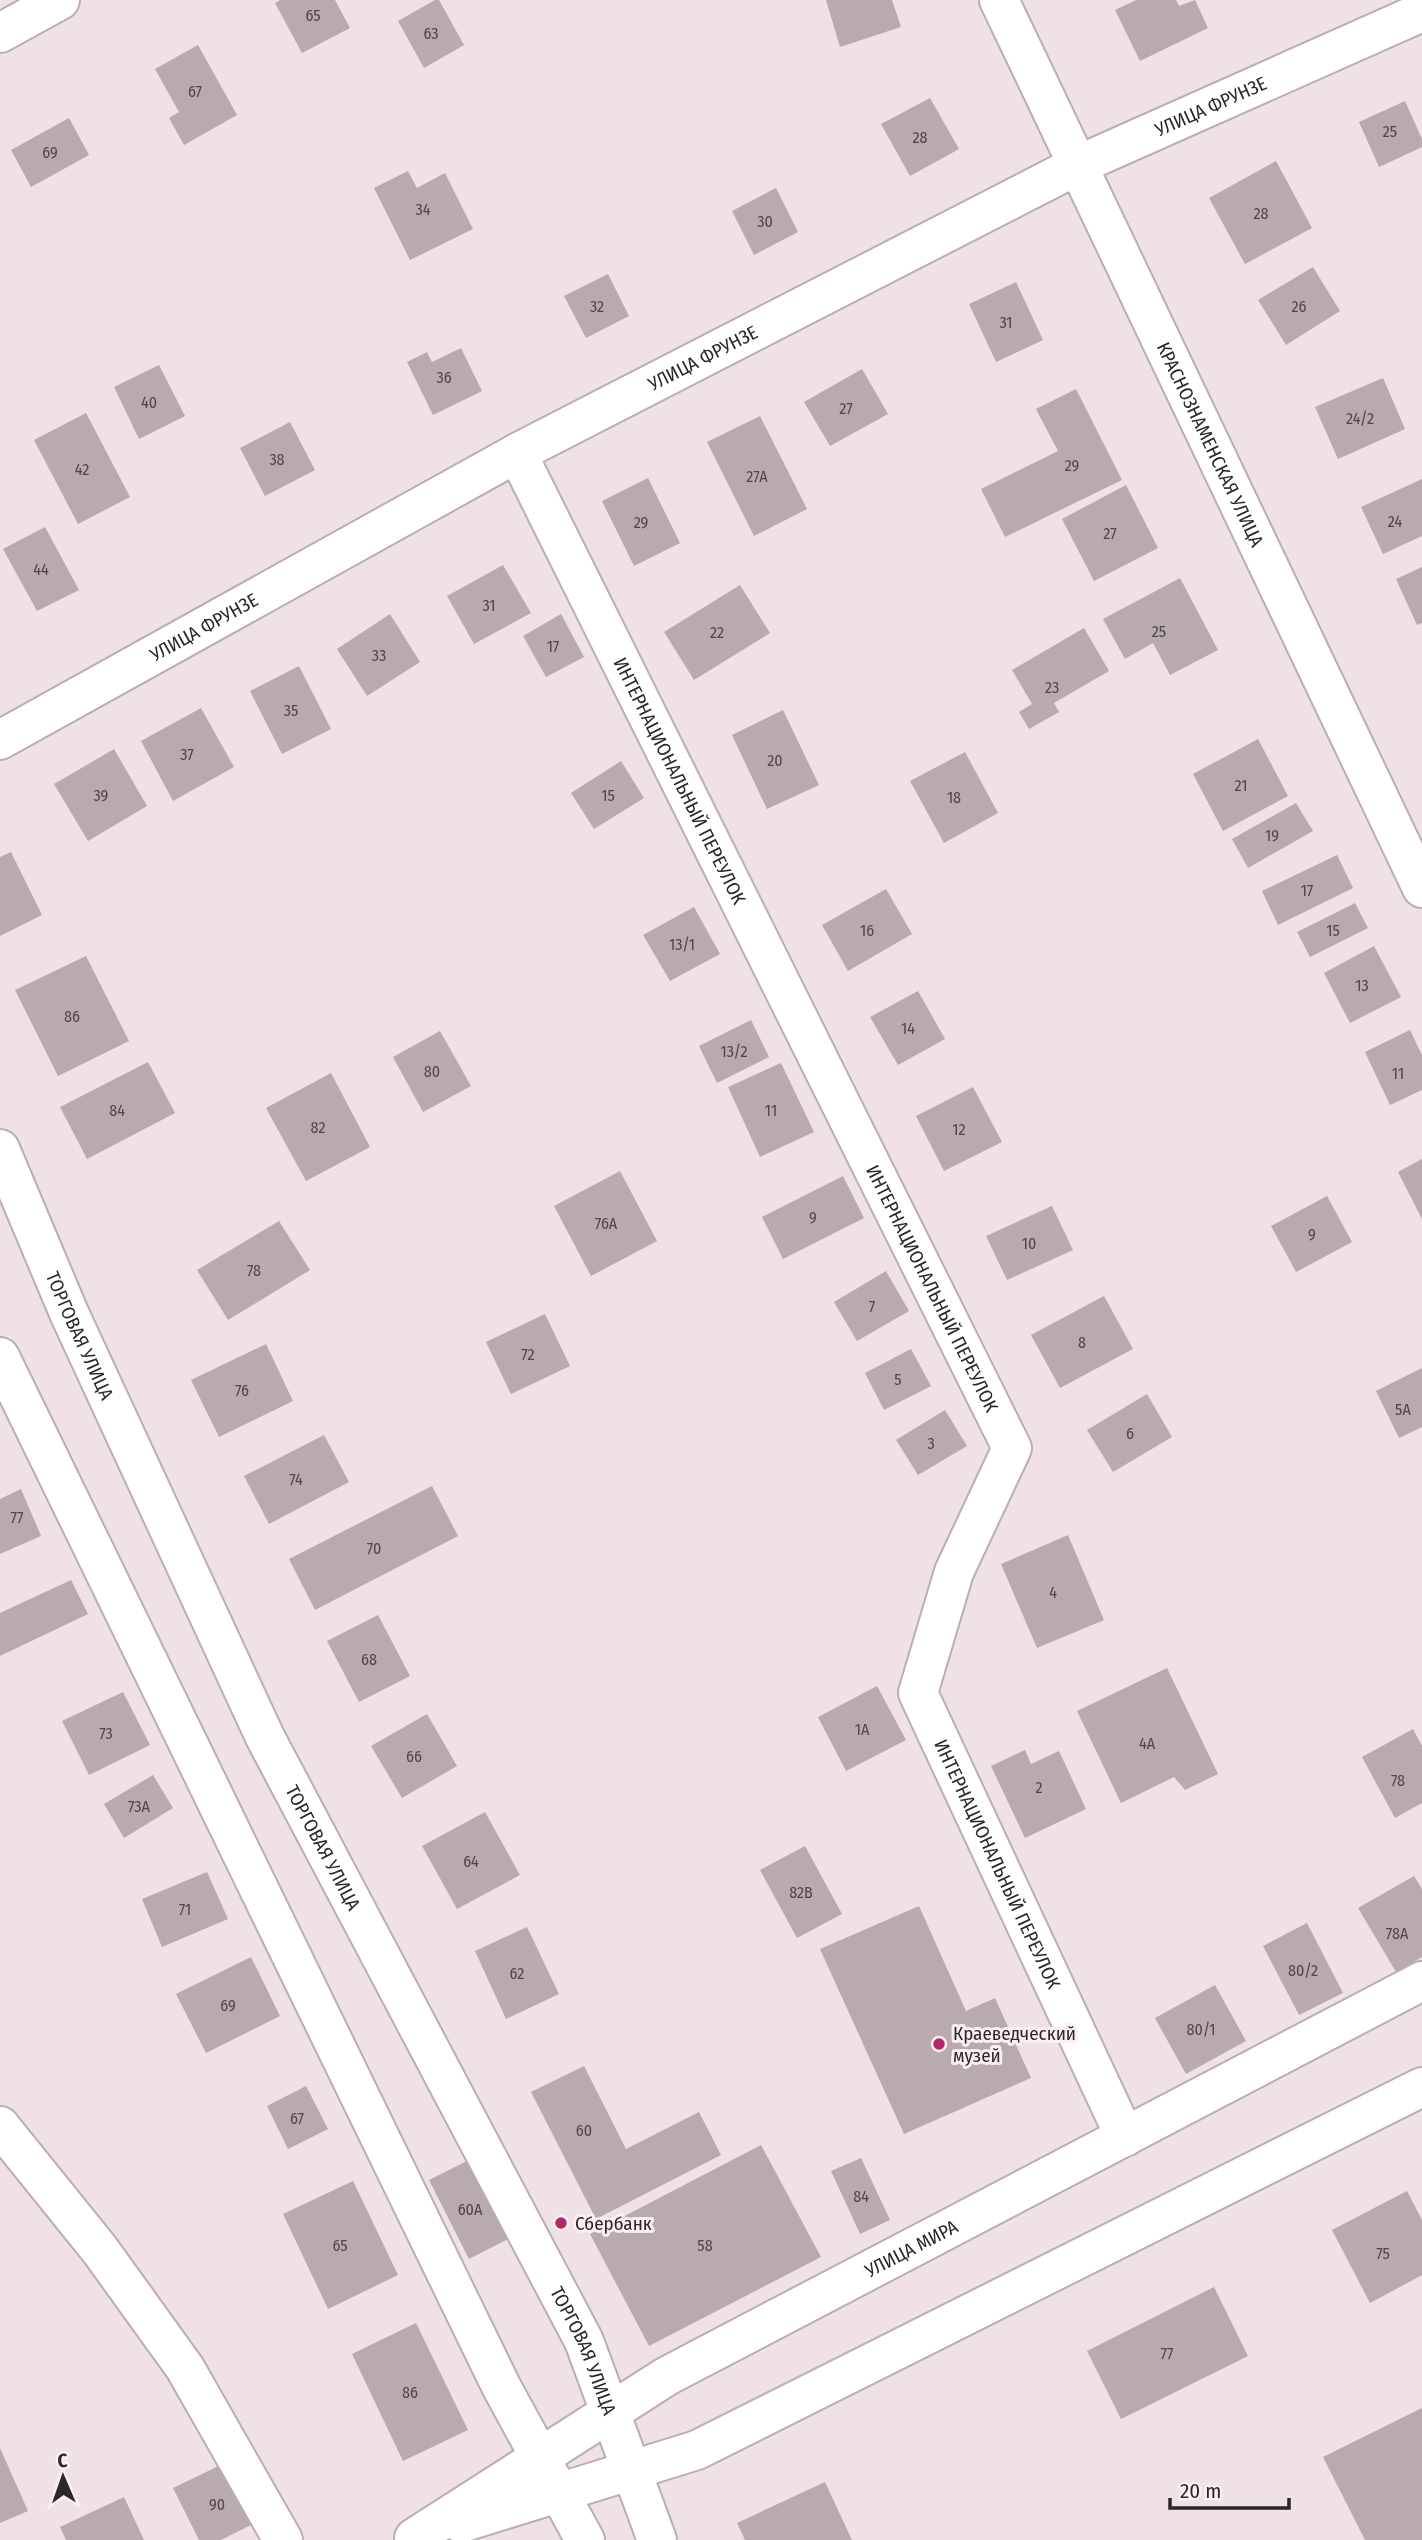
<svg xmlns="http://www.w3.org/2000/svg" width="1422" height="2540" font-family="'Fira Sans Condensed',sans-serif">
	<rect width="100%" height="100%" fill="#efe1e5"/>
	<g fill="#b8aaae">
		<polygon points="280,0 335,0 350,28 302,53 275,3"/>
		<polygon points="435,0 439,0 464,45 424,68 398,21"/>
		<polygon points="826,0 892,0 901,27 840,47"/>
		<polygon points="1136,0 1176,0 1179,6 1195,0 1208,28 1140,61 1115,10"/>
		<polygon points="198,45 237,115 184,145 169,118 179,112 155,69"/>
		<polygon points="930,98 959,149 910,176 881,124"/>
		<polygon points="1405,101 1422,139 1422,147 1379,167 1359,122"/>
		<polygon points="69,118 89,155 31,187 11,150"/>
		<polygon points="1276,161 1312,228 1245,264 1209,198"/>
		<polygon points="408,171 417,188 445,173 473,229 410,260 374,188"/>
		<polygon points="776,188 798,232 754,255 732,211"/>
		<polygon points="1313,267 1340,311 1286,345 1258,300"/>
		<polygon points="608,274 629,316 586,338 564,296"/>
		<polygon points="1016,282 1043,340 996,362 969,304"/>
		<polygon points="461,348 482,391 433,415 407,362 427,352 432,362"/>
		<polygon points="159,365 185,416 139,439 114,387"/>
		<polygon points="862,369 888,414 830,446 804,402"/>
		<polygon points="1383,378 1405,429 1338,459 1315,407"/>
		<polygon points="1076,389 1122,480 1005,537 981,489 1058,451 1036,409"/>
		<polygon points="86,413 130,497 78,524 34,440"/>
		<polygon points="760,416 807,509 754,536 707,442"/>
		<polygon points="290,422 315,470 265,496 240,448"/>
		<polygon points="648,478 680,543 634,566 602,501"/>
		<polygon points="1422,479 1422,536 1383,554 1361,507"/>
		<polygon points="1126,485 1158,548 1094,581 1062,519"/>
		<polygon points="45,527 79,590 37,611 3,549"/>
		<polygon points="503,565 531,613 474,644 447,596"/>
		<polygon points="1422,567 1422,623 1417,625 1396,579"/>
		<polygon points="1180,578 1218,650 1170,675 1153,643 1125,659 1103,619"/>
		<polygon points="740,585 770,633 694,680 664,632"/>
		<polygon points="390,614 420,662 367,696 337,649"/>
		<polygon points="561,614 584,657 546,677 523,636"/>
		<polygon points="1084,628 1109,671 1054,703 1059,712 1029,729 1019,712 1032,704 1012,670"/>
		<polygon points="299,666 331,729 282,754 250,691"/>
		<polygon points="201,708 234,767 173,801 141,741"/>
		<polygon points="783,710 819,785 767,809 732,735"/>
		<polygon points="1258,739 1288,796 1223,831 1193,774"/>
		<polygon points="114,749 147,806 88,841 54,784"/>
		<polygon points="965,752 998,813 944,843 910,781"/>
		<polygon points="621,761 644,798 594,829 571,793"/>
		<polygon points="1296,803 1313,831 1248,868 1232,839"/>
		<polygon points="11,852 42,915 0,936 0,857"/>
		<polygon points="1337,855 1353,888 1278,925 1262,891"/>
		<polygon points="886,889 912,934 848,971 822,925"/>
		<polygon points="1355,903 1368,928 1310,957 1297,932"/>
		<polygon points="694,907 720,954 670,981 643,935"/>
		<polygon points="1374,946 1401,997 1350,1023 1324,973"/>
		<polygon points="86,956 129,1041 58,1076 15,990"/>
		<polygon points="918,991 945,1039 898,1065 870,1017"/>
		<polygon points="751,1020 769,1057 717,1083 699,1046"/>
		<polygon points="1410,1030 1422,1055 1422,1090 1390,1105 1365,1052"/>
		<polygon points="440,1031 471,1086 423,1112 393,1057"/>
		<polygon points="148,1062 175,1113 87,1159 60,1107"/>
		<polygon points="781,1063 814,1132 760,1157 728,1087"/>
		<polygon points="331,1073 370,1147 306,1181 266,1108"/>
		<polygon points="973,1087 1002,1142 944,1171 916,1116"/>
		<polygon points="1422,1159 1422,1219 1398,1172"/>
		<polygon points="620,1171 657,1241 591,1276 554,1206"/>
		<polygon points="843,1176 864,1218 783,1259 762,1217"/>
		<polygon points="1327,1196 1352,1242 1296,1272 1271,1226"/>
		<polygon points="1052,1206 1073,1250 1007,1280 986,1236"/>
		<polygon points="279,1221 310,1270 228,1320 197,1270"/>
		<polygon points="886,1271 909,1311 857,1341 834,1302"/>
		<polygon points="1104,1296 1133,1349 1060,1388 1031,1335"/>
		<polygon points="545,1314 570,1366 511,1394 486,1342"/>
		<polygon points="266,1344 293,1401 219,1437 191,1380"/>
		<polygon points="911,1349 931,1386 884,1410 865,1373"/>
		<polygon points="1422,1368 1422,1427 1399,1438 1376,1391"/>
		<polygon points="1147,1394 1172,1437 1113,1472 1087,1430"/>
		<polygon points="945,1410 967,1446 918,1475 896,1440"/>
		<polygon points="324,1435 349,1482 269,1524 244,1476"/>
		<polygon points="432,1486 458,1536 315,1610 289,1559"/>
		<polygon points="21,1489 41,1536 0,1554 0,1499"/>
		<polygon points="1068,1535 1104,1620 1037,1648 1001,1564"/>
		<polygon points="71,1580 88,1614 0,1656 0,1613"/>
		<polygon points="378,1615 410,1676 359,1702 327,1641"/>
		<polygon points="1167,1668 1218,1774 1185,1790 1174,1777 1121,1803 1077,1711"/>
		<polygon points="877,1686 906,1740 846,1771 818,1717"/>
		<polygon points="123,1692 150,1745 89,1775 62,1721"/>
		<polygon points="427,1714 457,1766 402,1798 371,1746"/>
		<polygon points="1413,1729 1422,1746 1422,1803 1395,1818 1362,1757"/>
		<polygon points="1025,1750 1031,1764 1059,1751 1086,1809 1025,1838 991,1766"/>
		<polygon points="153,1775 173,1808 124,1838 104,1804"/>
		<polygon points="485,1812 520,1875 457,1909 422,1846"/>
		<polygon points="805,1846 842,1914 797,1938 760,1870"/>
		<polygon points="207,1872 228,1919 162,1947 142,1899"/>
		<polygon points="1414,1876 1422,1889 1422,1957 1396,1972 1358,1908"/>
		<polygon points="919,1906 966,2011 995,1998 1031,2078 904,2134 820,1949"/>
		<polygon points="1307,1923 1343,1993 1299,2015 1263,1946"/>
		<polygon points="527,1927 559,1994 506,2019 475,1951"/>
		<polygon points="251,1957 280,2016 206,2053 176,1994"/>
		<polygon points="1215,1985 1246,2041 1186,2074 1155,2018"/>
		<polygon points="584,2066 626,2149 699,2112 721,2155 596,2219 531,2092"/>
		<polygon points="306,2086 328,2129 288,2149 267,2106"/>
		<polygon points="761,2145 821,2257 649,2346 590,2234"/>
		<polygon points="861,2158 890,2220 860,2234 831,2171"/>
		<polygon points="471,2159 510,2238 469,2259 429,2180"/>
		<polygon points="353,2181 398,2275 328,2309 283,2214"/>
		<polygon points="1407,2191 1422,2220 1422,2275 1370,2303 1332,2230"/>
		<polygon points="1214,2287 1248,2356 1121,2419 1087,2351"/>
		<polygon points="416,2323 468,2430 403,2461 352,2354"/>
		<polygon points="1422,2408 1422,2540 1365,2540 1323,2457"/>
		<polygon points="0,2448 28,2511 0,2523"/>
		<polygon points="231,2460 261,2520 221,2540 199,2540 173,2488"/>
		<polygon points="825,2482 852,2540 745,2540 737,2523"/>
		<polygon points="124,2497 144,2540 66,2540 60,2527"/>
	</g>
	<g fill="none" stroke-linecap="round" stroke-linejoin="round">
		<g stroke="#bbadb1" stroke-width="42">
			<g id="minor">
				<path id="s1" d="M999,0L1422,888"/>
				<path id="s2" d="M517,453L1012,1448L954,1572L918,1693L1125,2137"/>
				<path id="s3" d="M0,740L517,453L1078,165L1422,12"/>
				<path id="s4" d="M0,1149L69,1313L265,1737L584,2341L657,2540"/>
				<polyline points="0,1357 501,2386 585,2540"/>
				<polyline points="0,2126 100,2250 185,2368 283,2540"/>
				<polyline points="461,2523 697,2450 1422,2087"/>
				<path id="s5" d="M414,2538L667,2376L1422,1981"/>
			</g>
		</g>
		<g stroke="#bbadb1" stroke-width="42">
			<polyline id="major" points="0,33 60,0"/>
		</g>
		<use href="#minor" stroke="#fff" stroke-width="38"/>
		<use href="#major" stroke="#fff" stroke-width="38"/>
	</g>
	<g fill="#b22868" stroke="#fceef2" stroke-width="2.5">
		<circle cx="939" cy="2044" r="7"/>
		<circle cx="561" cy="2223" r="7"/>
	</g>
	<g text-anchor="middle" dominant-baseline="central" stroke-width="6" stroke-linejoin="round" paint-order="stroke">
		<g font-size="16" fill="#4f484a">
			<text x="313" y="15">65</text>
			<text x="431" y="33">63</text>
			<text x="195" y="91">67</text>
			<text x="1390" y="131">25</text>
			<text x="920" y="137">28</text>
			<text x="50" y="152">69</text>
			<text x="423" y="209">34</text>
			<text x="1261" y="213">28</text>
			<text x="765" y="221">30</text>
			<text x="597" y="306">32</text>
			<text x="1299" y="306">26</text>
			<text x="1006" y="322">31</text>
			<text x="444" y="377">36</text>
			<text x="149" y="402">40</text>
			<text x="846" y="408">27</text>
			<text x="1360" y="418">24/2</text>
			<text x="277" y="459">38</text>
			<text x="1072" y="465">29</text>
			<text x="82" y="469">42</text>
			<text x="757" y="476">27А</text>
			<text x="1395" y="521">24</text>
			<text x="641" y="522">29</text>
			<text x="1110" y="533">27</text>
			<text x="41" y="569">44</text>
			<text x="489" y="605">31</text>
			<text x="1159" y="631">25</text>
			<text x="717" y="632">22</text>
			<text x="553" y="646">17</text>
			<text x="379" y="655">33</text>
			<text x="1052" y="687">23</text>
			<text x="291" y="710">35</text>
			<text x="187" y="754">37</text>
			<text x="775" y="760">20</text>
			<text x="1241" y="785">21</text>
			<text x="101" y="795">39</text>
			<text x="608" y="795">15</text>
			<text x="954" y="797">18</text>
			<text x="1272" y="835">19</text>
			<text x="1307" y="890">17</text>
			<text x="867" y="930">16</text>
			<text x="1333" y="930">15</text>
			<text x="682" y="944">13/1</text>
			<text x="1362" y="985">13</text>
			<text x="72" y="1016">86</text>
			<text x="908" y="1028">14</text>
			<text x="734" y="1051">13/2</text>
			<text x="432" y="1071">80</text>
			<text x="1398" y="1073">11</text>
			<text x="117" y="1110">84</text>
			<text x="771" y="1110">11</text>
			<text x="318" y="1127">82</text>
			<text x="959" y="1129">12</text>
			<text x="813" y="1217">9</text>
			<text x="606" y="1223">76А</text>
			<text x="1312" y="1234">9</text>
			<text x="1029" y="1243">10</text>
			<text x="254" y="1270">78</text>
			<text x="872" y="1306">7</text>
			<text x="1082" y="1342">8</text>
			<text x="528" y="1354">72</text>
			<text x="898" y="1379">5</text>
			<text x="242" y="1390">76</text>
			<text x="1403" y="1409">5А</text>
			<text x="1130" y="1433">6</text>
			<text x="931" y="1443">3</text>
			<text x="296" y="1479">74</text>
			<text x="17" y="1517">77</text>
			<text x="374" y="1548">70</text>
			<text x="1053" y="1592">4</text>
			<text x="369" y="1659">68</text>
			<text x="862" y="1729">1А</text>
			<text x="106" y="1733">73</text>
			<text x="1147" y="1743">4А</text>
			<text x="414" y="1756">66</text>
			<text x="1398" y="1780">78</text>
			<text x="1039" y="1787">2</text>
			<text x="139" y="1806">73А</text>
			<text x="471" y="1861">64</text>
			<text x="801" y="1892">82В</text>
			<text x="185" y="1909">71</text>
			<text x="1397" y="1933">78А</text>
			<text x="1303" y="1970">80/2</text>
			<text x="517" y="1973">62</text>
			<text x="228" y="2005">69</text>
			<text x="1201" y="2029">80/1</text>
			<text x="297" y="2118">67</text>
			<text x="584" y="2130">60</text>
			<text x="861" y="2196">84</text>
			<text x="470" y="2209">60А</text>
			<text x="340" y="2245">65</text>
			<text x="705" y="2245">58</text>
			<text x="1383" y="2253">75</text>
			<text x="1167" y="2353">77</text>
			<text x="410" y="2392">86</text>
			<text x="217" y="2504">90</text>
		</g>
		<g font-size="19" fill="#2c2729" stroke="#fceef2">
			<text stroke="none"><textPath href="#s3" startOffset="1367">УЛИЦА ФРУНЗЕ</textPath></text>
			<text stroke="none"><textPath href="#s3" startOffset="800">УЛИЦА ФРУНЗЕ</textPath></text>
			<text stroke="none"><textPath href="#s1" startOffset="492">КРАСНОЗНАМЕНСКАЯ УЛИЦА</textPath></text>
			<text stroke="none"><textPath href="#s3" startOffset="233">УЛИЦА ФРУНЗЕ</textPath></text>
			<text stroke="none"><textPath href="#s2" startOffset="366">ИНТЕРНАЦИОНАЛЬНЫЙ ПЕРЕУЛОК</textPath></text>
			<text stroke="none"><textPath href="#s2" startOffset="933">ИНТЕРНАЦИОНАЛЬНЫЙ ПЕРЕУЛОК</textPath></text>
			<text stroke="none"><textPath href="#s4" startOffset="203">ТОРГОВАЯ УЛИЦА</textPath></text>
			<text stroke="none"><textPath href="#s4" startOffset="770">ТОРГОВАЯ УЛИЦА</textPath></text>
			<text stroke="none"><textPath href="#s2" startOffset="1563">ИНТЕРНАЦИОНАЛЬНЫЙ ПЕРЕУЛОК</textPath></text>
			<text stroke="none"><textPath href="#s5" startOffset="576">УЛИЦА МИРА</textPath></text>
			<text stroke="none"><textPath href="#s4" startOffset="1337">ТОРГОВАЯ УЛИЦА</textPath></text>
		</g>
		<g font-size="19" fill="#2c2729" stroke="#fceef2" text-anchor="start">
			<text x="953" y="2033">Краеведческий<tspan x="953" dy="22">музей</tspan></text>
			<text x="575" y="2223">Сбербанк</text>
		</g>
	</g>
	<g transform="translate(63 2477) rotate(358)" stroke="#fceef2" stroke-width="5" paint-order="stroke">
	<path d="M0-5L12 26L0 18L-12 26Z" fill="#2c2729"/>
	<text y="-10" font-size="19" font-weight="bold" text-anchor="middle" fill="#2c2729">С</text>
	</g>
	<path d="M1170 2498v10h119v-10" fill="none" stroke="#2c2729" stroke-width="3.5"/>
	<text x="1180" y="2498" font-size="21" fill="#2c2729" stroke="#fceef2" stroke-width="5" paint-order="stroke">20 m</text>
</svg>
